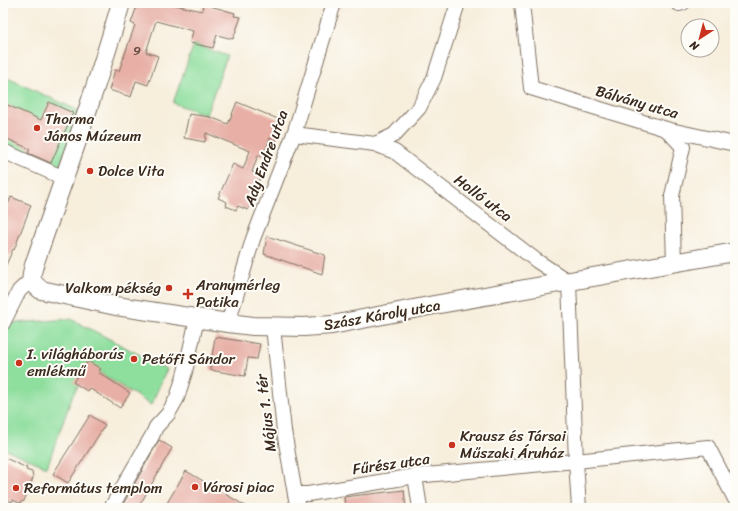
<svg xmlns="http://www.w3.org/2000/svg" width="738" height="511" font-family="Sriracha,sans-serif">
	<rect width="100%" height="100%" fill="#fdfcf7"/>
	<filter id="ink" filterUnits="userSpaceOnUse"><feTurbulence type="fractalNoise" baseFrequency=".025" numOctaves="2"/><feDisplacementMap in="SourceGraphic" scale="8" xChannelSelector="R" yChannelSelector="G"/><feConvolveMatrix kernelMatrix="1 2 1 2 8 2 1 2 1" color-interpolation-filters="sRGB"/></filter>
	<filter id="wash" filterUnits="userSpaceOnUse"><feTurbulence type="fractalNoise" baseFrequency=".012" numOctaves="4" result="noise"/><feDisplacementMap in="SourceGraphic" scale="16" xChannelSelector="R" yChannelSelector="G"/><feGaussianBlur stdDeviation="0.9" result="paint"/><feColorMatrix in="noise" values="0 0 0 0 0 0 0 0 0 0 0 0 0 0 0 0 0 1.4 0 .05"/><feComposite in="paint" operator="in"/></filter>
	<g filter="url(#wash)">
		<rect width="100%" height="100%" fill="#f7eedc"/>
		<g fill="#8ede9e" stroke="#64845e">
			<polygon points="194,44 227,56 206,115 173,103"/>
			<polygon points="3,76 79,111 58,172 3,147"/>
			<polygon points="3,319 14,323 71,319 167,369 151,405 89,366 72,397 47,467 3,448"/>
		</g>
		<g id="blocks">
			<g fill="#e7afa5">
				<polygon points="138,3 166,3 202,11 203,4 235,13 234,16 241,17 233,39 217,35 213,48 190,43 193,31 156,21 146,52 158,56 148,85 136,81 131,97 109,90 115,70 119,71 135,25 131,23"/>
				<polygon points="49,102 73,113 51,163 28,153 30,149 3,137 3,103 41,120"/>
				<polygon points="237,102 278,119 277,123 282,125 276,141 270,138 263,156 258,155 252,172 261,176 248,210 238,206 236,210 226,206 227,202 218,198 233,164 243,169 250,151 206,133 205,142 184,138 189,114 210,117 228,124"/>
				<polygon points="11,197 31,205 14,250 13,249 3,272 3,217"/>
				<polygon points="267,236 325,255 322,274 264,254"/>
				<polygon points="215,337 260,344 257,359 248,358 245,376 210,370"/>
				<polygon points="88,361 101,369 98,372 130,393 120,408 89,388 87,391 73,382"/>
				<polygon points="90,415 105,425 68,483 53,474"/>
				<polygon points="159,440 172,448 138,508 121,508"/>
				<polygon points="3,457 27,468 26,470 32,472 33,478 24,501 19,503 13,500 12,502 3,498"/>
				<polygon points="186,471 249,508 164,508"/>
				<polygon points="404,490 406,508 345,508 344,497"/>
			</g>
		</g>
	</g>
	<g filter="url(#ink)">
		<use href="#blocks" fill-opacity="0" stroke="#7d6f60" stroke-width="1"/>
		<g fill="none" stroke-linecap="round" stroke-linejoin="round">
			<g stroke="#7d6f60" stroke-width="16">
				<g id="minor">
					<polyline points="522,3 531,88 666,129 730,143 735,143"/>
					<polyline points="679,4 683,3"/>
					<polyline points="666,129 683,147 672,196 674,263"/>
					<polyline points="294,134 375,144 394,135 419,108 434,78 458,3"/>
					<polyline points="375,144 395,152 537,261 569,282 576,461 579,508"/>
					<polyline points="3,151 64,178"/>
					<polyline points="3,323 19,291 32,279"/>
					<polyline points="228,323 253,239 294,134 334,3"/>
					<polyline points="273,327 284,431 295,494 298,508"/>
					<polyline points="415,476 420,508"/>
					<polyline points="295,494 308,494 415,476 576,461 708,447 735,499"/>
					<polyline points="111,508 152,436 156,427 168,414 177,398 185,372 197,319"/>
				</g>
			</g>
			<g stroke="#7d6f60" stroke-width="20">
				<path id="major" d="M121,3C96,90 65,176 35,262C31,276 28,280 41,290L116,306L228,323L253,326L304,327L332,325L434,305L735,252"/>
			</g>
			<use href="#minor" stroke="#fff" stroke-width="14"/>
			<use href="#major" stroke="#fff" stroke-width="18"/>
		</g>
	</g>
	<g fill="#c8321e" stroke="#fdfcf7" stroke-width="1.5">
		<circle cx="37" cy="128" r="4"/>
		<circle cx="90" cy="171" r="4"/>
		<circle cx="169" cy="288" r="4"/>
		<path d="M186 288h4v4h4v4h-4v4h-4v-4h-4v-4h4z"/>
		<circle cx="134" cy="359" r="4"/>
		<circle cx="19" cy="363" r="4"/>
		<circle cx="452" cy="445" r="4"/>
		<circle cx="195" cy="487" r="4"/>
		<circle cx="16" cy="488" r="4"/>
	</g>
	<g text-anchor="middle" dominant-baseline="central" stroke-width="4" stroke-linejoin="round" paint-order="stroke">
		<g font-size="13" fill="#664b40">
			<text x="137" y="50">9</text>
		</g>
		<g font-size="15" fill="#3b2a1e" stroke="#fdfcf7">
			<text transform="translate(637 102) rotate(16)">Bálvány utca</text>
			<text transform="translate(266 158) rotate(-70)">Ady Endre utca</text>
			<text transform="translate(483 198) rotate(37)">Holló utca</text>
			<text transform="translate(382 315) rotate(-10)">Szász Károly utca</text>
			<text transform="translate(266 413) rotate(-97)">Május 1. tér</text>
			<text transform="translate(391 464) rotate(-8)">Fűrész utca</text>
		</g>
		<g font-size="15" fill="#3b2a1e" stroke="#fdfcf7" text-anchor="start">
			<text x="45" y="119">Thorma<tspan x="45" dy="17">János Múzeum</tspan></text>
			<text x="98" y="171">Dolce Vita</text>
			<text x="196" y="285">Aranymérleg<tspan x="196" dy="17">Patika</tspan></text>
			<text x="161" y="288" text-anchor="end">Valkom pékség</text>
			<text x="27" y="354">I. világháborús<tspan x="27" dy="17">emlékmű</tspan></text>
			<text x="142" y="359">Petőfi Sándor</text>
			<text x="460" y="436">Krausz és Társai<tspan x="460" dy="17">Műszaki Áruház</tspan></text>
			<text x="203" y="487">Városi piac</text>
			<text x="24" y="488">Református templom</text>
		</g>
	</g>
	<rect width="738" height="511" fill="none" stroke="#fdfcf7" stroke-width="16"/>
	<g transform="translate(700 38) rotate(216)"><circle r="19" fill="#fdfcf7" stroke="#afa8a0"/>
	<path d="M0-3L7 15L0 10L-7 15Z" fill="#c8321e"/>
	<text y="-6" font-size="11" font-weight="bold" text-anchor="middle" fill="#3b2a1e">N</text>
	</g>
</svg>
